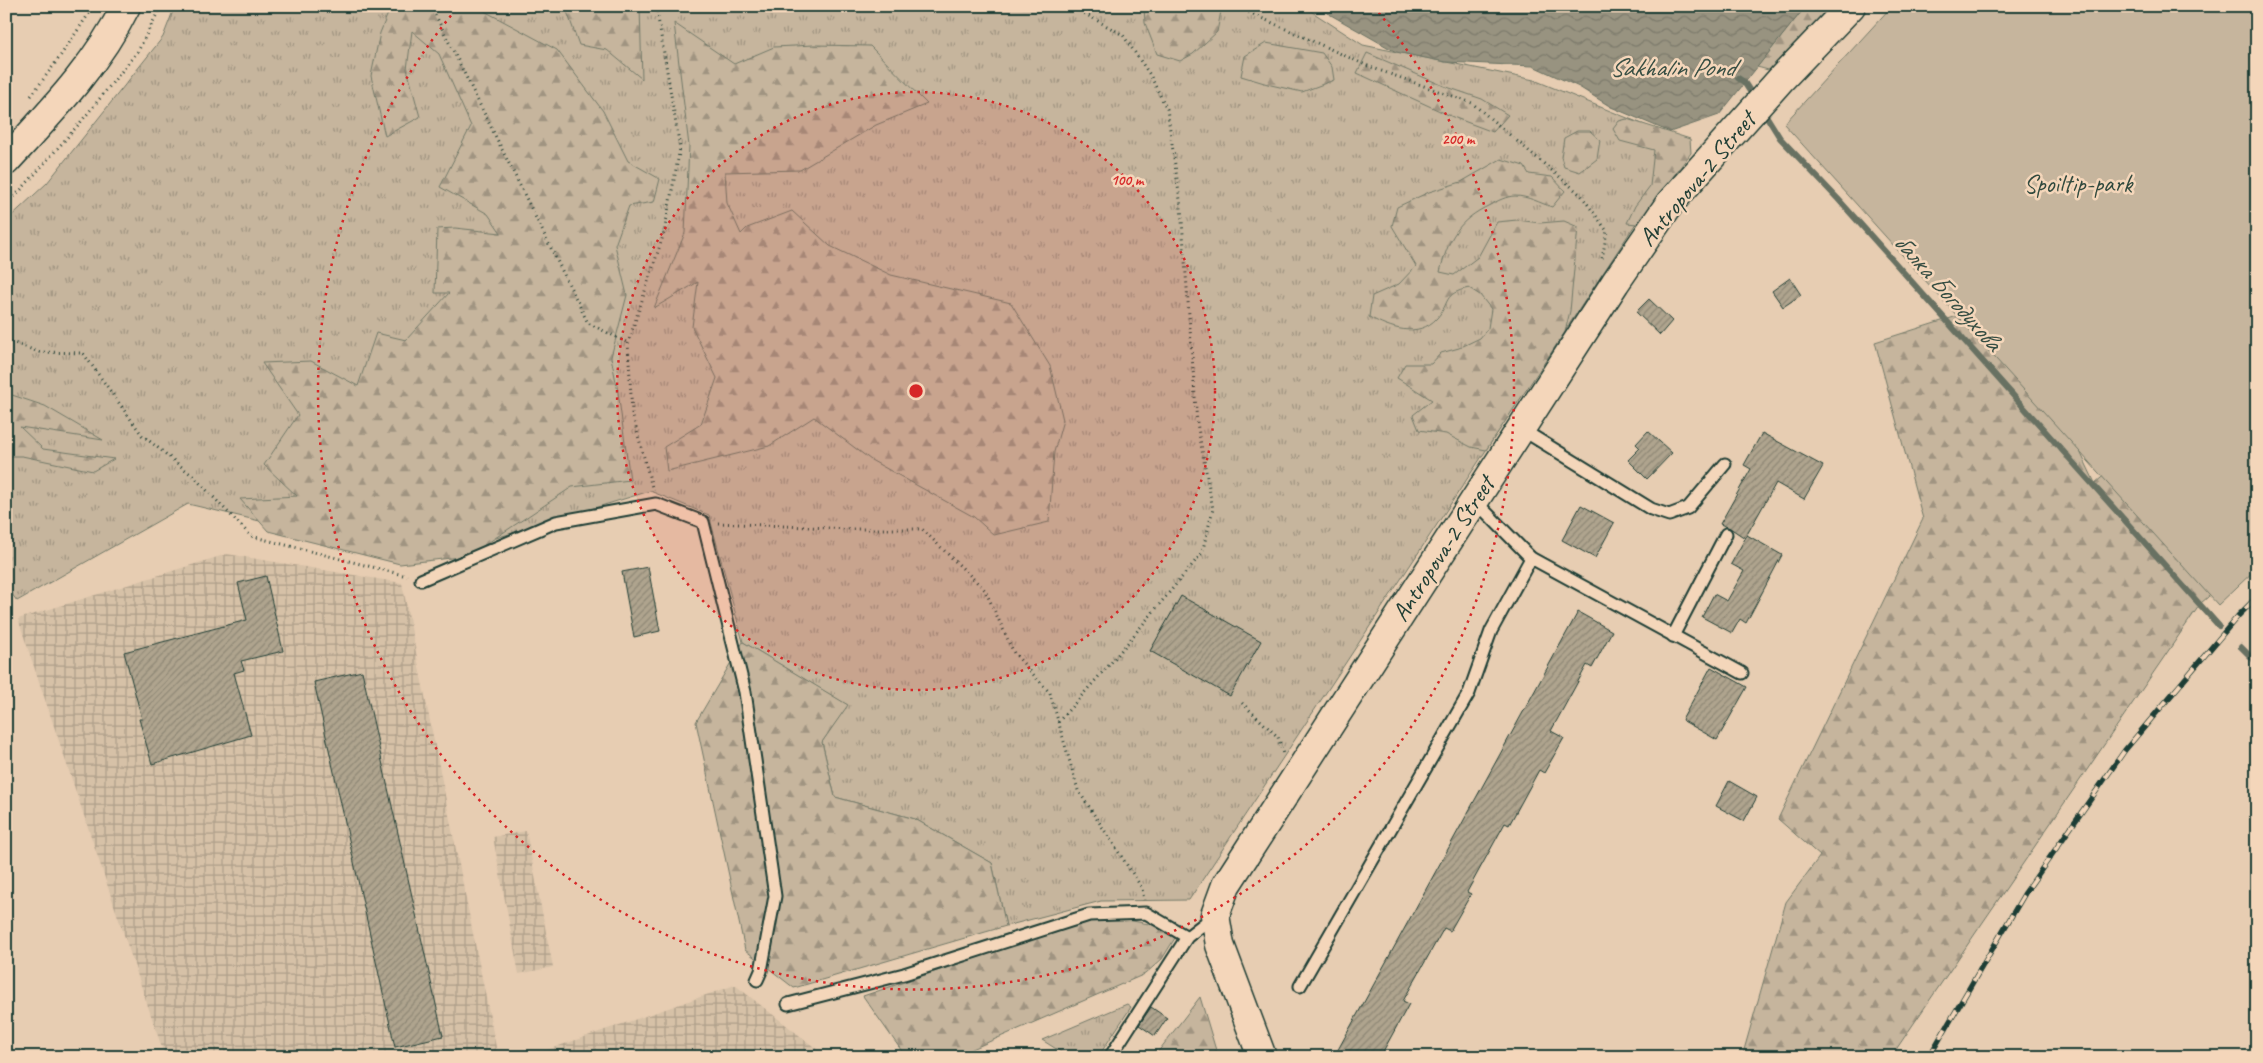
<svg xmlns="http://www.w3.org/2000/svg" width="2263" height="1063" font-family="Caveat,sans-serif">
	<defs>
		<pattern id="industrial-grid" width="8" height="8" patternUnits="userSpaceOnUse" patternTransform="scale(1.25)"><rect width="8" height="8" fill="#d6c1a7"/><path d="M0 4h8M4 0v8" fill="none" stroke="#ad9e89"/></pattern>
		<pattern id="grass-tufts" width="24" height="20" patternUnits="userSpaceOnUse" patternTransform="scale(1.25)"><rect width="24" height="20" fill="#c6b59d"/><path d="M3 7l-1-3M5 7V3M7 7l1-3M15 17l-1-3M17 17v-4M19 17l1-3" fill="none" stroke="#a09481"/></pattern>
		<pattern id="forest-firs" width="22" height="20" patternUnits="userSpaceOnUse" patternTransform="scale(1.25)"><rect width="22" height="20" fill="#c6b59d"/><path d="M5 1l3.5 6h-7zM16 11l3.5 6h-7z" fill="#a09481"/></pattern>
		<pattern id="water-waves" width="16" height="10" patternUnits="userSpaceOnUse" patternTransform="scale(1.25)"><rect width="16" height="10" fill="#989380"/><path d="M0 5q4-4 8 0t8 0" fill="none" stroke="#7b796a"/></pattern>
		<pattern id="building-hatch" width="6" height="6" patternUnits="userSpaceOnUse" patternTransform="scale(1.25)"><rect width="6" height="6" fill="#afa48e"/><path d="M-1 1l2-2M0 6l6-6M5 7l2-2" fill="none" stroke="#8e8775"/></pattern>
	</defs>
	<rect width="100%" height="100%" fill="#e7cdb2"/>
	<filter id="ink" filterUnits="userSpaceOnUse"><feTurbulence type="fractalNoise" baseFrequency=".02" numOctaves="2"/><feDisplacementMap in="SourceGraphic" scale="10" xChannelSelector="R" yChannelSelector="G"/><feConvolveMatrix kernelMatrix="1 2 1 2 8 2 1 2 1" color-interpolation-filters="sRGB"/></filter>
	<g filter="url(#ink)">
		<g fill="url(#industrial-grid)">
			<polygon points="227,554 402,583 498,1057 165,1057 18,619"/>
			<polygon points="526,831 553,967 519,974 493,837"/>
			<polygon points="735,985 827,1057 528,1057 544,1051"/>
		</g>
		<g fill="url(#grass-tufts)" stroke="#727968">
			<polygon points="175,6 1303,6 1363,45 1534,80 1689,143 1189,900 1101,901 1006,926 992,863 915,819 835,797 822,742 847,705 743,642 709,515 650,491 424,560 188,504 17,601 6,586 6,221 47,183 163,37"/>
			<polygon points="1127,1004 1131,1007 1098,1057 1069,1057 1042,1040"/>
		</g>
		<g fill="url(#forest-firs)" stroke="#727968">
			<polygon points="391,6 475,6 557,50 603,111 628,161 660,179 654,202 629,206 615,245 627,295 611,357 618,392 630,480 572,487 468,556 400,564 268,531 240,499 297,496 264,465 298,415 262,363 311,361 358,386 376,333 406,340 449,293 435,293 437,229 455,228 501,233 488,214 440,187 471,126 439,54 412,31 407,69 420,117 385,136 371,76 380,33"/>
			<polygon points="565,6 640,6 642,79 607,50 579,45"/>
			<polygon points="1144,6 1216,6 1221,11 1217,32 1193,54 1180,61 1157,54 1145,23"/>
			<polygon points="1806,6 1838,6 1776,72 1757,67"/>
			<polygon points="674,23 734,64 774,47 814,45 870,46 927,104 876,125 800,170 725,172 727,203 741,234 747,228 792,211 830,246 891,275 1011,303 1050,366 1063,420 1054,452 1049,522 994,535 974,517 871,460 814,417 769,446 667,471 664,447 701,424 717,378 692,327 698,282 654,308 685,233 689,146"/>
			<polygon points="1266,43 1322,53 1332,67 1334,80 1302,92 1271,85 1241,76 1245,56"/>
			<polygon points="1367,53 1444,86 1482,99 1508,115 1493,132 1453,117 1357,73"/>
			<polygon points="1627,119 1690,139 1691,153 1637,224 1627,223 1635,206 1650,186 1654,150 1620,141 1613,129 1619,121"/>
			<polygon points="1577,131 1590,131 1600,140 1597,159 1580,172 1564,167 1561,157 1564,138"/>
			<path d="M1501,159L1524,166L1529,174L1552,177L1565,191L1552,207C1540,203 1528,196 1515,196C1507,196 1497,201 1490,205C1458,220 1448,239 1440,272L1454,275L1478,257L1497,222L1517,220L1540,223L1564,221L1578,227L1570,311L1565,332L1486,450L1471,447L1446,434L1419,430L1413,415L1432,400L1397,378L1405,364H1431L1441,353L1459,348L1480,338L1488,328L1491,309L1480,295L1469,288C1442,294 1451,302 1437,318C1418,339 1390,328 1369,317L1372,296L1399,284L1416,266L1392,226L1397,207L1429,192L1461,182Z"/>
			<polygon points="1967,313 2019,323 2095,483 2136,449 2257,555 2201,603 1897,1048 1893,1057 1742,1057 1786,902 1820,856 1778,819 1923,519 1875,342"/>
			<polygon points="6,393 45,406 103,440 20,427 43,449 114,459 93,471 22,456 6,456"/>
			<polygon points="743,642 848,705 822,742 835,797 915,819 992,863 1006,926 794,988 745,950 696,722"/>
			<polygon points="1091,919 1122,919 1154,925 1175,938 1162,959 1145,974 954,1057 906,1057 863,996"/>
			<polygon points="1200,997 1218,1057 1154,1057"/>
		</g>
		<polygon fill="#c6b59d" stroke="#727968" points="1892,6 2257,6 2257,568 2218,605 1784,124"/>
		<polygon fill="url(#water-waves)" stroke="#687162" points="1315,6 1806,6 1719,115 1670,132 1611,107 1579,87 1533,66 1445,62 1396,52"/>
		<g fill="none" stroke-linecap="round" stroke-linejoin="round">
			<g stroke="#687162" stroke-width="6">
				<polyline points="1738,78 1744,82 1755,99"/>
				<polyline points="1762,109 1780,138 1838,199 2219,626"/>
				<polyline points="2241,647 2257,663"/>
			</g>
		</g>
		<g fill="url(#building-hatch)" stroke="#1f3d34">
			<polygon points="1790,278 1801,295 1783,307 1772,291"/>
			<polygon points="1649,299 1672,321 1660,335 1636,312"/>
			<polygon points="1648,431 1672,453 1647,479 1628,460 1640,448 1636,444"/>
			<polygon points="1762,433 1823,466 1804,499 1776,483 1745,538 1730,528 1720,524 1751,469 1744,465"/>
			<polygon points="1581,505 1614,523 1595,558 1562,540"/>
			<polygon points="1747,535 1782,555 1746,623 1740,619 1732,633 1702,617 1714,594 1727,601 1744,571 1731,564"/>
			<polygon points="648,567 660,631 634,637 622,572"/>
			<polygon points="266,576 283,651 241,661 244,670 234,673 251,735 152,764 139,719 142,719 124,652 247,620 238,583"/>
			<polygon points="1181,596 1261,641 1230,696 1150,651"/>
			<polygon points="1578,612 1612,631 1592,668 1587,665 1551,731 1564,738 1544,773 1539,770 1509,825 1505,823 1467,892 1471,894 1450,931 1444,928 1403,1001 1409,1004 1380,1057 1334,1057"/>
			<polygon points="1711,667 1747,687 1717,740 1682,720"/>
			<polygon points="362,671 443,1036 395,1047 314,682"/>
			<polygon points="1729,781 1757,797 1744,821 1716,806"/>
			<polygon points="1151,1007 1167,1018 1155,1036 1139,1025"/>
		</g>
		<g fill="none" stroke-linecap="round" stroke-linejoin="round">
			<g stroke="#1f3d34" stroke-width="15">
				<g id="lane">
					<polyline points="1521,429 1651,509 1669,515 1688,508 1725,464"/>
					<polyline points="1475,501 1531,558 1742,673"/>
					<polyline points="421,580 556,522 656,504 703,522 745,692 775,896 761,971 757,980"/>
					<polyline points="1673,636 1726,534"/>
					<polyline points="1300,986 1469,693 1491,631 1531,558"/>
					<polyline points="788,1004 904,974 1089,915 1146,913 1187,937"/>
					<polyline points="1110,1057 1187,937 1214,916"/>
				</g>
			</g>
			<g stroke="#1f3d34" stroke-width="31">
				<g id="secondary">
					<path d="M6,161C50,113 97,65 126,6"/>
					<polyline points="1262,1057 1220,945 1215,915 1226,885 1615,283 1670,203 1782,78 1851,6"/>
				</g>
			</g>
			<g stroke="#1f3d34" stroke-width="3" stroke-dasharray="1 4" stroke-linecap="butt">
				<polyline points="431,6 588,323 628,343"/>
				<polyline points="1235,6 1370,67 1472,103 1581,195 1607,231 1602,259"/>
				<polyline points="31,96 59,58 94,6"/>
				<polyline points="6,203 20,191 80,123 138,51 161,6"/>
				<polyline points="6,340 39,352 83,353 142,435 193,476 251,536 407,576"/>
				<polyline points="653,491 632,413 628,343 664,233 680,148 656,6"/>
				<polyline points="718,523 851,529 922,529 985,590 1014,653 1050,693 1078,790 1142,888 1144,900"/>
				<polyline points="1242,703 1278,737 1283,754"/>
				<polyline points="1058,722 1110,664 1202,553 1213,509 1197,423 1181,207 1167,109 1150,75 1123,35 1071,6"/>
			</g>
			<use href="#lane" stroke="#f4d6ba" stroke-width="11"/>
			<use href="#secondary" stroke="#f4d6ba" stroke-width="28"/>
			<g stroke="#1f3d34" stroke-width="5.5">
				<polyline id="rail" points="1929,1057 2025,893 2125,750 2238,616 2257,597"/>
			</g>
			<use href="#rail" stroke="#f4d6ba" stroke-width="4" stroke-dasharray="11" stroke-linecap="butt"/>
		</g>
	</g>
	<circle cx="916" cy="391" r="299" fill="#d62828" fill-opacity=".12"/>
	<g fill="none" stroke="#d62828" stroke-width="2.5" stroke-dasharray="2.5 5">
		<circle cx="916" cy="391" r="299"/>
		<path d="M1374 7A598 598 0 1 1 458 7"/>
	</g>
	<g text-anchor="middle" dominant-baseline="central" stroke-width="5" stroke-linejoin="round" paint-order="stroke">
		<g font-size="25" fill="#1f3d34" stroke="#f4d6ba">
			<text transform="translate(1697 179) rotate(-50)">Antropova-2 Street</text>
			<text transform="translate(1443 549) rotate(-57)">Antropova-2 Street</text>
		</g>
		<g font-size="25" fill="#30493e" stroke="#f4d6ba">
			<text x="2078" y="184">Spoiltip-park</text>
		</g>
		<g font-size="26" font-style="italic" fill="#374e43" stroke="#f4d6ba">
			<text x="1672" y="67">Sakhalin Pond</text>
			<text transform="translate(1948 292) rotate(48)">балка Богодухова</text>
		</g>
	</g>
	<circle cx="916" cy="391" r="8" fill="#d62828" stroke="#f4d6ba" stroke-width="2.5"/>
	<g font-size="15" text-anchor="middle" font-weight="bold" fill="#d62828" stroke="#f4d6ba" stroke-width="5" stroke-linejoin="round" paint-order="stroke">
		<text x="1458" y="144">200 m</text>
		<text x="1127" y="185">100 m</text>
	</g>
	<rect width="2263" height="1063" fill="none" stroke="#f4d6ba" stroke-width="25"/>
	<rect x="12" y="12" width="2238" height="1038" fill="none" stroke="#1f3d34" stroke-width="2" filter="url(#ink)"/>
</svg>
